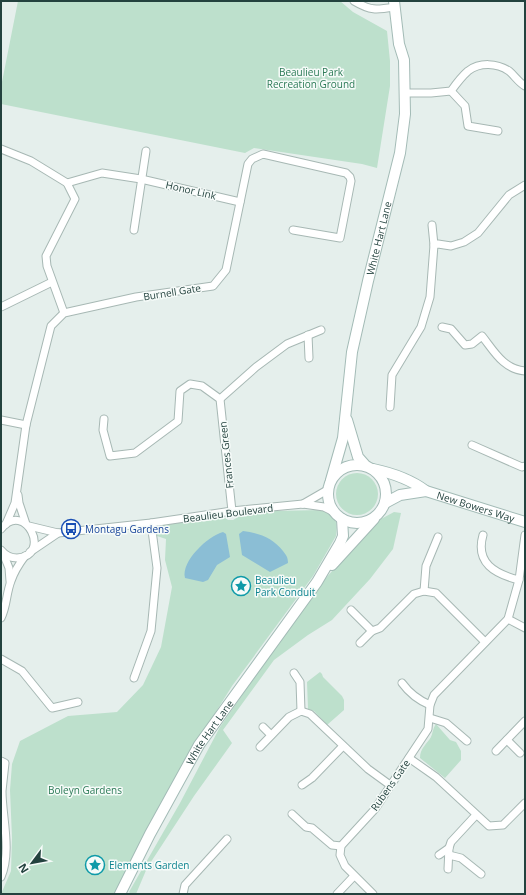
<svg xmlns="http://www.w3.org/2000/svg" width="526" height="895" font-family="'Open Sans',sans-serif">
	<rect width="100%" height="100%" fill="#e5efec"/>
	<g fill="#bde0cc">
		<polygon points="18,1 340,1 353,12 387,31 390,61 390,86 377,168 362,164 254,148 245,153 1,104 1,87"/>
		<circle cx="357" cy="494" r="21"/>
		<path d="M322,510C336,516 338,521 336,536L313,576L232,686L178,773L116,894H1L11,871L12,838L10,790L12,764L20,741L68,716L117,712L143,685L161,647L172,587L165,560L166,539L157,536V526L221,517L225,518L228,520H233L242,515L272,511Z"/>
		<polygon points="394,512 401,513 393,549 370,579 332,620 308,635 274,660 223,730 232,743 194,796 147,868 136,894 131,894 129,892 180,803 220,727 302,609 318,587 363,536 381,519"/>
		<polygon points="320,672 322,674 323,677 342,696 344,700 344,710 327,725 314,711 308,709 307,682"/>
		<path d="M436,724L450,740L456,742L461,751V760L445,778L420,758C420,748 427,744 431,737C433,732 433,728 436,724Z"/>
	</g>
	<g fill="#8bbed5">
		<path d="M243,531C259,533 273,538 283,551C286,555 288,557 288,563L270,572L242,555L239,534Z"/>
		<path d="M223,532L226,534L230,557L217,565L208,580L203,582L185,578C181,561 208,536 223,532Z"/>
	</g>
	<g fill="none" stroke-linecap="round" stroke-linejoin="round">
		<g stroke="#a7b8b4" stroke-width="9">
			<g id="street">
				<path d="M354,1C371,11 376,10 395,7"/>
				<polyline points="451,91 465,106 468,126 498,131"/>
				<path d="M405,93H431L451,91C456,84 461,77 468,71C480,62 497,63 509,71C515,76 518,82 525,86"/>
				<polyline points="1,149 31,161 67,183 75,199 46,256 47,266 64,313"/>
				<polyline points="67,183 102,173 141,179 240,202"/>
				<polyline points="432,225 434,245"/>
				<polyline points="134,230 146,151"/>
				<polyline points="1,307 52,282"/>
				<path d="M442,327L451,329L465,345L472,344L482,336C494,351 503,369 525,371"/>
				<polyline points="308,335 309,358"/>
				<polyline points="220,399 256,367 287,344 321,330"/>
				<polyline points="390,407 392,375 421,327 430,297 434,245 438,244 451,246 464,242 478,233 509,195 525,185"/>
				<polyline points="104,419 103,430 110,456 135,453 178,421 180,391 190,384 202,386 220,399 232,511"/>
				<polyline points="1,420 26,425"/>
				<polyline points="472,445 522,467 525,466"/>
				<polyline points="18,495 19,503 26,524"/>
				<polyline points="303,504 329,489"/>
				<polyline points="6,524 15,503 26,425 51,326 64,313 136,297 213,286 226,270 248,164 252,159 263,154 346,173 350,177 351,181 340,238 293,230"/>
				<polyline points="29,526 58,533 151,523 232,511 303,504 324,507 334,512"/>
				<path d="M1,529C25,499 53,556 17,558C11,558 5,555 1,550"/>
				<path d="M483,535C475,563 495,574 519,580"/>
				<polyline points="30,552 58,533"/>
				<polyline points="3,553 9,568 10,581"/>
				<polyline points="424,591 426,566 438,537"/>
				<polyline points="351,610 372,631"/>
				<path d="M1,618C7,606 6,594 11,581C14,572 19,564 25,556"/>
				<polyline points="508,619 525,628"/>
				<polyline points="360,643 372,631 380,628 414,594 424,591 436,593 485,642"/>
				<polyline points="1,659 22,671 52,708 78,702"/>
				<polyline points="294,673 300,682 301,711"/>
				<polyline points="134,678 151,631 157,568 151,523"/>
				<path d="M402,683C410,694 418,700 430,705"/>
				<polyline points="430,718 446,723 467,741"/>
				<polyline points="263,727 271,735"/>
				<polyline points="507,740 520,753"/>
				<polyline points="260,747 289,717 301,711 310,714 368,769 390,785"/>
				<polyline points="496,751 525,721"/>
				<polyline points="409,758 436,777 489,826 503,825 525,803"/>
				<path d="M1,761L5,763C4,772 3,781 2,791C2,817 12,851 1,877"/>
				<polyline points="302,785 312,778 343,746"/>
				<polyline points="292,814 306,827 312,828 332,845 341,846"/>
				<polyline points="439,855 449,848"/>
				<polyline points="449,855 461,858 481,874"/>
				<polyline points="448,869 449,848 451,842 476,815"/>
				<polyline points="183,894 185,885 227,839"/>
				<polyline points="337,894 354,876"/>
				<polyline points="373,894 345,866 340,855 341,846 375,809 428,729 430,705 434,695 508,619 519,580 525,535"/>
			</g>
		</g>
		<g stroke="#a3bbb6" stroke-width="12">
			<g id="secondary">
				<polyline points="347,420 358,457 366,466"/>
				<circle cx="357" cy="494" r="29"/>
				<path id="s1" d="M373,469C392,473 410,479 426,491L525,522"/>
				<path id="s2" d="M331,480L343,438L352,352L368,281L400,153L405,114L404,60L399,44L394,1"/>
				<polyline points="385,503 400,495 426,491"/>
				<polyline points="332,565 374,519"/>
				<path id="s3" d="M120,894L150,834L199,745L317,582L340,543L343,536L342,519"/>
			</g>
		</g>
		<use href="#street" stroke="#fff" stroke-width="7"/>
		<use href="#secondary" stroke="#fff" stroke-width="10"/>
	</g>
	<defs>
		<g id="bus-ring" transform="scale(1)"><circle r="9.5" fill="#f6fbf9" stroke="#1a4fb4" stroke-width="1.5"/><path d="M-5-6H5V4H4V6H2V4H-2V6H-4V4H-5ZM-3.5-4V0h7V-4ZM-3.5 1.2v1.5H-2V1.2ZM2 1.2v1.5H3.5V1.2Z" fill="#1a4fb4"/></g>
		<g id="sight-ring" transform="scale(1)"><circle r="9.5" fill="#f6fbf9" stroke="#0f9aa8" stroke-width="1.5"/><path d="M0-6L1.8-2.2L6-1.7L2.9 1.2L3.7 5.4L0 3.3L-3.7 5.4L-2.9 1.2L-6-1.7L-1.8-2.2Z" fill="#0f9aa8"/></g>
	</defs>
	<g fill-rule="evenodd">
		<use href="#bus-ring" x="71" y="529"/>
		<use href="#sight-ring" x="241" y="586"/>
		<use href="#sight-ring" x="95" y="865"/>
	</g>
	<g text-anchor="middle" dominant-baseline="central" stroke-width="3" stroke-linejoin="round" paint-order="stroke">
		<g font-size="10" fill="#2b7a56" stroke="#f6fbf9">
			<text x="311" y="72">Beaulieu Park<tspan x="311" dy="12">Recreation Ground</tspan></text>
			<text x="85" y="790">Boleyn Gardens</text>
		</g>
		<g font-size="10" fill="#23423e" stroke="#f6fbf9">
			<text transform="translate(191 190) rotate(13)">Honor Link</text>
			<text stroke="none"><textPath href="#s2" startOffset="247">White Hart Lane</textPath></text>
			<text transform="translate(172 292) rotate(-9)">Burnell Gate</text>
			<text transform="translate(226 455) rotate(-96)">Frances Green</text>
			<text stroke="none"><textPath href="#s1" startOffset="110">New Bowers Way</textPath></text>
			<text transform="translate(228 513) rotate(-7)">Beaulieu Boulevard</text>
			<text stroke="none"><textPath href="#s3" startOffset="185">White Hart Lane</textPath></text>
			<text transform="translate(390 785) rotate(-55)">Rubens Gate</text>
		</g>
		<g font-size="10" fill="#164399" stroke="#f6fbf9" text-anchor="start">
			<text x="85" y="529">Montagu Gardens</text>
		</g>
		<g font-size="10" fill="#0d838f" stroke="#f6fbf9" text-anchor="start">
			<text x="255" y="580">Beaulieu<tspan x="255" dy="12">Park Conduit</tspan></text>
			<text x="109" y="865">Elements Garden</text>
		</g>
	</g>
	<rect width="526" height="895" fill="none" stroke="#23423e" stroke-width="4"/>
	<g transform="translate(32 863) rotate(238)" stroke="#f6fbf9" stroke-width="3" paint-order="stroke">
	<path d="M0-3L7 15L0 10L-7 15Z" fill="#23423e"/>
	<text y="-6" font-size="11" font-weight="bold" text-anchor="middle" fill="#23423e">N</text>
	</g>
</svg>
